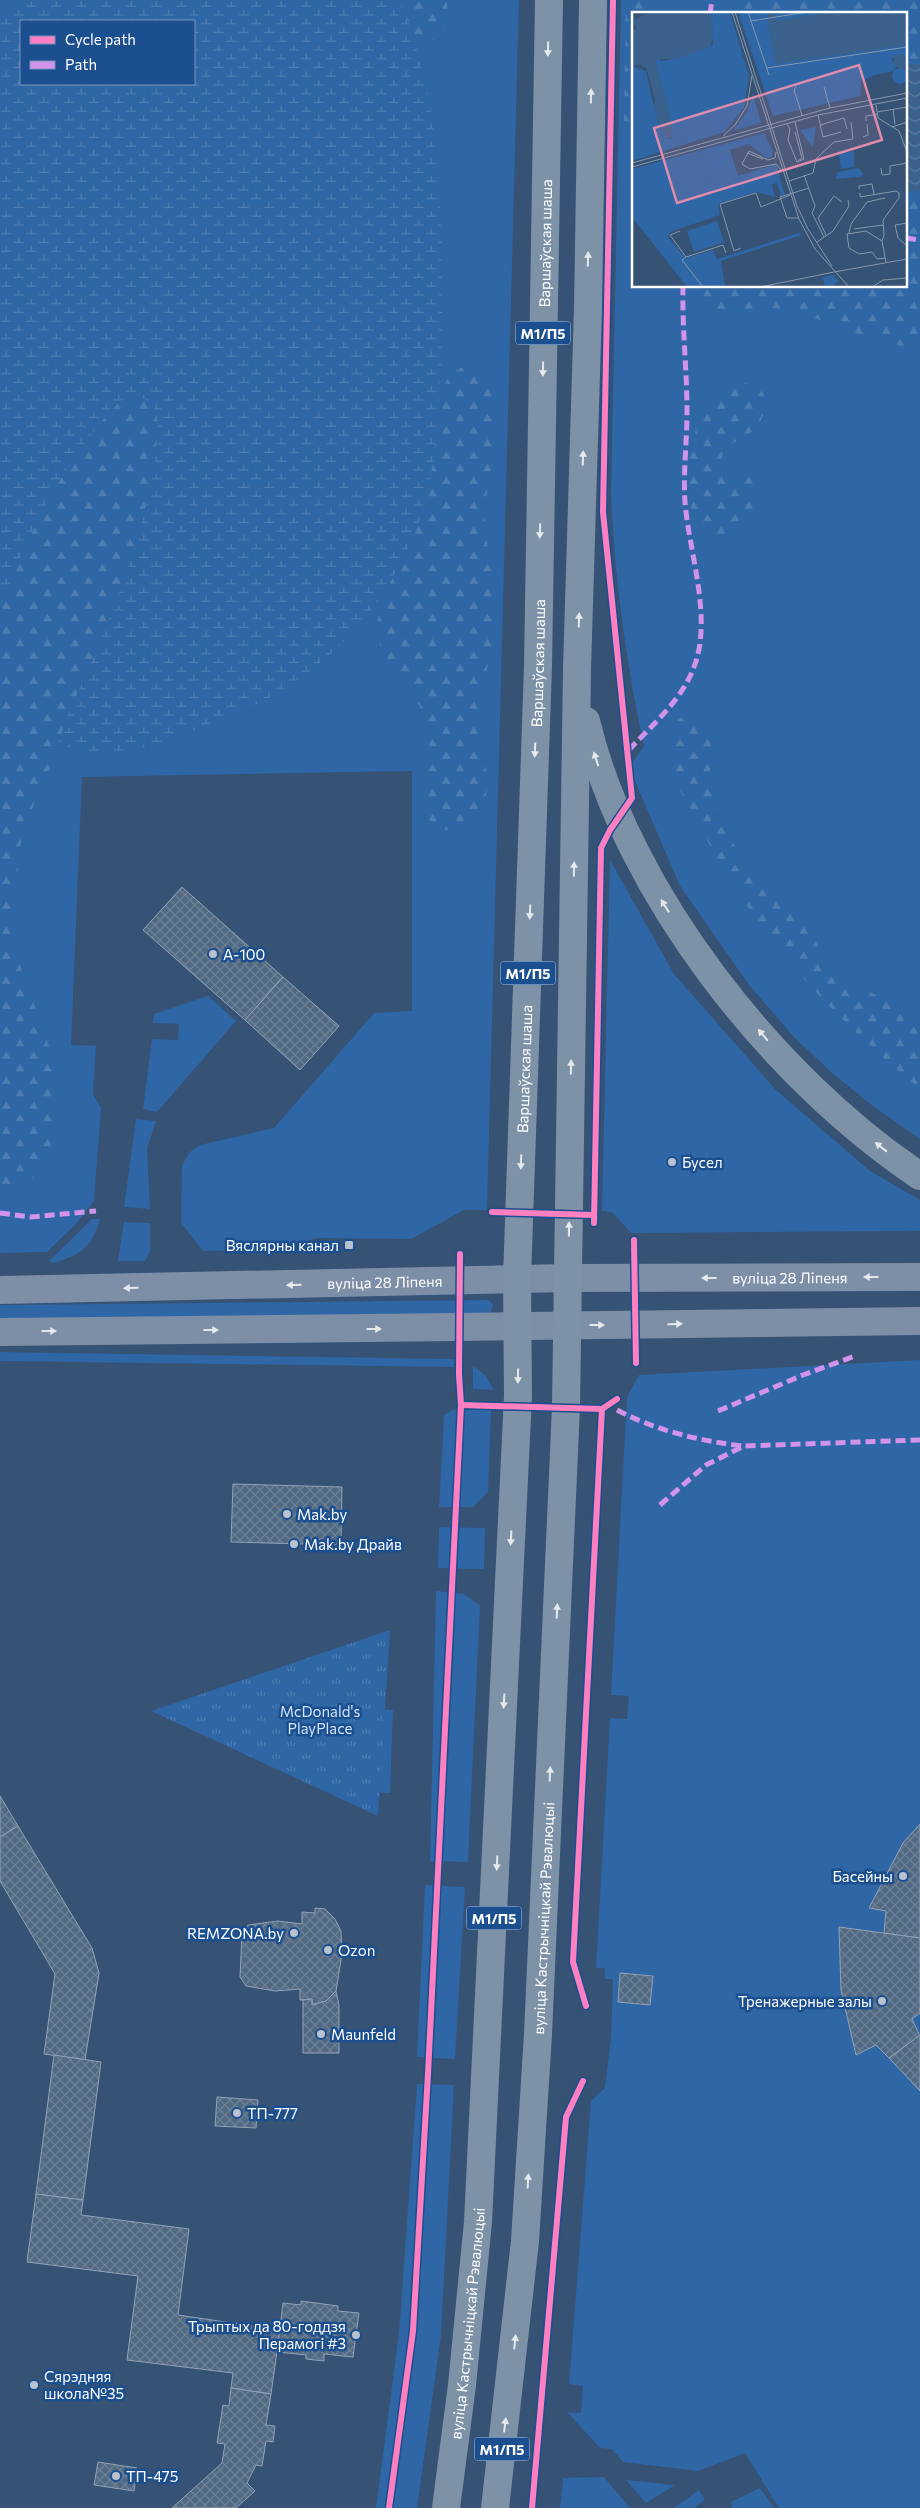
<svg xmlns="http://www.w3.org/2000/svg" width="920" height="2508" font-family="Commissioner,sans-serif">
	<defs>
		<pattern id="forest-firs" width="22" height="20" patternUnits="userSpaceOnUse" patternTransform="scale(1.25)"><rect width="22" height="20" fill="#2f66a5"/><path d="M5 1l3.5 6h-7zM16 11l3.5 6h-7z" fill="#4e7db2"/></pattern>
		<pattern id="wetland-marsh" width="20" height="14" patternUnits="userSpaceOnUse" patternTransform="scale(1.25)"><rect width="20" height="14" fill="#2f66a5"/><path d="M1 5h8M5 5V1M11 12h8M15 12V8" fill="none" stroke="#4e7db2"/></pattern>
		<pattern id="park-tufts" width="24" height="20" patternUnits="userSpaceOnUse" patternTransform="scale(1.25)"><rect width="24" height="20" fill="#2f66a5"/><path d="M3 7l-1-3M5 7V3M7 7l1-3M15 17l-1-3M17 17v-4M19 17l1-3" fill="none" stroke="#4e7db2"/></pattern>
		<pattern id="water-waves" width="16" height="10" patternUnits="userSpaceOnUse" patternTransform="scale(1.25)"><rect width="16" height="10" fill="#3b618d"/><path d="M0 5q4-4 8 0t8 0" fill="none" stroke="#58799e"/></pattern>
		<pattern id="building-cross-hatch" width="8" height="8" patternUnits="userSpaceOnUse" patternTransform="scale(1.25)"><rect width="8" height="8" fill="#526984"/><path d="M0 0l8 8M0 8l8-8" fill="none" stroke="#6c8096"/></pattern>
	</defs>
	<rect width="100%" height="100%" fill="#365274"/>
	<g fill="#2f66a5" fill-rule="evenodd">
		<path d="M0,0H519L487,1210H464L411,1239L317,1238L278,1249L203,1251L181,1223L182,1165L190,1152L200,1145L274,1128L374,1013L412,1011V771L82,777L71,1045L96,1046L93,1094L101,1108L94,1201L76,1224L47,1252L0,1253ZM21,21H194V84H21Z"/>
		<path d="M621,0H920V64H906V14H634V286H906V193L920,191V1139L874,1107L832,1073L793,1036L749,985L680,886L629,767L644,746C626,663 615,581 611,496Z"/>
		<polygon points="610,860 674,974 776,1090 870,1171 920,1200 920,1231 631,1233 612,1212 602,1211"/>
		<polygon points="208,996 236,1021 157,1112 143,1109 152,1039 178,1040 179,1024 153,1023 154,1014"/>
		<polygon points="136,1119 156,1121 147,1149 150,1209 124,1207"/>
		<path d="M92,1219H100C92,1248 81,1254 54,1263L49,1261Z"/>
		<polygon points="124,1222 150,1223 150,1251 145,1261 118,1261"/>
		<polygon points="489,1300 493,1305 490,1314 0,1319 0,1305"/>
		<polygon points="0,1352 455,1359 454,1367 0,1361"/>
		<polygon points="920,1360 920,2508 779,2508 745,2453 698,2471 623,2462 612,2449 600,2448 567,2412 581,2413 583,2386 569,2384 591,2101 605,2088 611,2038 613,1979 605,1979 605,1968 596,1968 610,1718 627,1719 629,1696 611,1695 627,1397 639,1375"/>
		<polygon points="473,1366 485,1375 494,1390 473,1389"/>
		<polygon points="453,1410 491,1410 488,1492 473,1507 439,1507 444,1415"/>
		<polygon points="439,1527 485,1528 484,1569 438,1568"/>
		<polygon points="436,1591 464,1594 480,1606 468,1862 430,1861"/>
		<polygon points="339,1708 393,1710 390,1793 335,1791"/>
		<polygon points="425,1885 465,1887 455,2059 417,2057"/>
		<polygon points="417,2084 454,2085 441,2335 417,2508 376,2508 399,2333"/>
		<polygon points="604,2477 630,2508 560,2508 563,2478"/>
		<polygon points="626,2480 675,2485 646,2503"/>
		<polygon points="760,2488 774,2508 732,2508 731,2502"/>
		<polygon points="699,2490 705,2500 694,2508 674,2508"/>
	</g>
	<g fill="url(#forest-firs)">
		<path d="M400,0H446C452,25 443,47 414,40Z"/>
		<polygon points="626,0 646,0 644,14 634,14 634,137 628,134 624,122"/>
		<polygon points="726,0 920,0 920,64 906,64 906,14 724,14"/>
		<polygon points="915,191 920,191 920,338 903,346 885,344 793,310 763,307 719,313 692,299 690,286 906,286 906,193"/>
		<path d="M463,367C480,371 489,380 494,397C503,432 486,477 485,514C485,546 495,578 495,610C495,646 481,681 482,716C482,742 491,785 484,808C478,824 459,834 443,829C412,821 427,777 429,756C430,748 429,739 428,731C425,711 415,697 402,682C390,669 379,652 378,633C375,603 393,578 406,552C413,538 420,520 424,504C430,483 433,460 435,439C437,421 437,400 445,384C449,375 454,371 463,367Z"/>
		<path d="M745,383C752,385 761,388 764,395C769,406 761,424 753,431C741,441 717,445 723,466C728,485 746,464 760,483C759,501 750,517 736,529C676,585 666,389 745,383Z"/>
		<path d="M135,396L145,399L152,405L157,416L158,428L154,467L141,530L103,634L65,722L53,761L28,818L19,851L14,934L20,965L55,1063L59,1097L56,1122L50,1155L39,1173L23,1188L0,1197V607C25,543 53,480 98,426C109,413 117,400 135,396Z"/>
		<path d="M687,715L699,719L709,727L714,741L710,772L712,791L729,838L747,863L796,904L824,957L846,980L920,1017V1089C827,1012 759,938 702,831C682,794 658,762 678,719Z"/>
	</g>
	<path fill="url(#wetland-marsh)" fill-rule="evenodd" d="M31,0H400C440,98 442,203 442,307C442,372 441,441 424,505C412,548 388,593 358,626C338,649 312,671 287,687C263,704 232,714 206,725C168,742 97,768 59,742L65,722C102,637 141,553 155,461C157,447 161,430 157,416C155,407 149,400 140,397C122,392 109,412 99,425C54,479 26,542 0,607V12ZM21,21H194V84H21Z"/>
	<polygon fill="url(#park-tufts)" points="390,1630 378,1816 151,1711"/>
	<polygon fill="url(#water-waves)" points="906,64 920,64 920,191 906,193"/>
	<g fill="url(#building-cross-hatch)" stroke="#92a2b6">
		<polygon points="182,887 283,977 245,1020 143,930"/>
		<polygon points="283,977 339,1026 300,1070 245,1020"/>
		<polygon points="233,1484 342,1487 341,1545 231,1542"/>
		<polygon points="0,1796 18,1826 0,1837"/>
		<polygon points="920,1824 920,1938 884,1933 886,1911 869,1908 903,1843"/>
		<polygon points="18,1826 92,1948 99,1973 85,2060 44,2054 55,1974 0,1881 0,1837"/>
		<polygon points="315,1908 325,1909 335,1919 341,1931 342,1954 336,1991 326,2001 312,2005 312,1999 300,2000 300,1989 275,1991 246,1986 240,1977 242,1933 248,1925 278,1921 302,1924 302,1912 315,1913"/>
		<polygon points="839,1927 920,1938 920,2013 912,2019 920,2036 889,2058 876,2045 856,2055 841,1990"/>
		<polygon points="620,1973 653,1976 650,2005 618,2002"/>
		<polygon points="336,1991 339,2005 339,2053 303,2053 303,2000 312,1999 312,2005 326,2001"/>
		<polygon points="920,2035 920,2091 889,2058"/>
		<polygon points="54,2055 101,2062 83,2200 36,2194"/>
		<polygon points="217,2097 258,2100 256,2128 215,2126"/>
		<polygon points="36,2194 83,2200 81,2215 189,2229 178,2315 280,2330 271,2394 231,2388 233,2373 127,2360 138,2276 27,2262"/>
		<polygon points="301,2301 338,2306 338,2311 359,2313 353,2357 324,2354 324,2361 306,2359 306,2355 277,2352 283,2303 301,2305"/>
		<polygon points="231,2388 271,2394 266,2425 275,2426 273,2442 266,2441 262,2466 256,2465 247,2483 255,2491 236,2508 172,2508 222,2463 225,2444 217,2443 223,2405 229,2406"/>
		<polygon points="98,2462 137,2468 134,2491 94,2485"/>
	</g>
	<g fill="none" stroke-linecap="round" stroke-linejoin="round">
		<g stroke="#7d8ea7" stroke-width="28">
			<path id="s1" d="M0,1290L568,1278L920,1277"/>
			<path d="M0,1332C307,1329 613,1325 920,1321"/>
		</g>
		<g stroke="#7e92a7" stroke-width="28">
			<path d="M586,721C627,893 773,1078 920,1176"/>
			<path id="s2" d="M446,2508L462,2385L478,2222L518,1396L517,1279L538,666L549,0"/>
			<path id="s3" d="M495,2508L525,2241L538,2034L566,1407L577,669L588,308L593,0"/>
		</g>
		<g stroke="#d193ec" stroke-width="5" stroke-dasharray="10 5" stroke-linecap="butt">
			<polyline points="710,14 712,0"/>
			<polyline points="906,238 920,240"/>
			<path d="M629,750C652,725 682,700 694,667C713,618 689,553 685,502C683,472 687,442 687,411C687,370 682,328 683,286"/>
			<polyline points="0,1213 31,1217 96,1211"/>
			<path d="M617,1410C657,1431 697,1440 742,1446"/>
			<polyline points="718,1411 803,1375 855,1356"/>
			<polyline points="660,1505 706,1465 744,1446 920,1440"/>
		</g>
		<g stroke="#1b4f8f" stroke-width="9">
			<g id="cycleway">
				<polyline points="492,1212 594,1215"/>
				<polyline points="594,1223 601,848 610,830 632,798 603,512 613,0"/>
				<polyline points="634,1240 636,1363"/>
				<polyline points="461,1405 602,1409 617,1399"/>
				<polyline points="586,2006 573,1962 602,1409"/>
				<polyline points="389,2508 413,2331 428,2074 461,1405 459,1374 460,1254"/>
				<polyline points="532,2508 566,2117 583,2081"/>
			</g>
		</g>
		<use href="#cycleway" stroke="#ff80c0" stroke-width="6"/>
	</g>
	<defs><path id="oneway-solid" d="M-6-.8H1V-3.2L6.5 0L1 3.2V.8H-6Z" transform="scale(1.25)"/></defs>
	<g fill="#e5e9ed">
		<use href="#oneway-solid" transform="translate(548 49) rotate(91)"/>
		<use href="#oneway-solid" transform="translate(591 96) rotate(-89)"/>
		<use href="#oneway-solid" transform="translate(588 259) rotate(-89)"/>
		<use href="#oneway-solid" transform="translate(543 369) rotate(91)"/>
		<use href="#oneway-solid" transform="translate(583 458) rotate(-88)"/>
		<use href="#oneway-solid" transform="translate(540 531) rotate(91)"/>
		<use href="#oneway-solid" transform="translate(579 620) rotate(-88)"/>
		<use href="#oneway-solid" transform="translate(535 750) rotate(92)"/>
		<use href="#oneway-solid" transform="translate(596 759) rotate(-108)"/>
		<use href="#oneway-solid" transform="translate(574 869) rotate(-89)"/>
		<use href="#oneway-solid" transform="translate(665 906) rotate(-122)"/>
		<use href="#oneway-solid" transform="translate(530 912) rotate(92)"/>
		<use href="#oneway-solid" transform="translate(763 1035) rotate(-130)"/>
		<use href="#oneway-solid" transform="translate(571 1067) rotate(-89)"/>
		<use href="#oneway-solid" transform="translate(881 1147) rotate(-142)"/>
		<use href="#oneway-solid" transform="translate(521 1162) rotate(92)"/>
		<use href="#oneway-solid" transform="translate(569 1229) rotate(-89)"/>
		<use href="#oneway-solid" transform="translate(518 1376) rotate(91)"/>
		<use href="#oneway-solid" transform="translate(511 1538) rotate(93)"/>
		<use href="#oneway-solid" transform="translate(557 1611) rotate(-88)"/>
		<use href="#oneway-solid" transform="translate(504 1701) rotate(93)"/>
		<use href="#oneway-solid" transform="translate(550 1774) rotate(-87)"/>
		<use href="#oneway-solid" transform="translate(497 1863) rotate(93)"/>
		<use href="#oneway-solid" transform="translate(528 2181) rotate(-87)"/>
		<use href="#oneway-solid" transform="translate(515 2342) rotate(-84)"/>
		<use href="#oneway-solid" transform="translate(505 2425) rotate(-83)"/>
	</g>
	<g fill="#e5e8ed">
		<use href="#oneway-solid" transform="translate(871 1277) rotate(180)"/>
		<use href="#oneway-solid" transform="translate(709 1278) rotate(180)"/>
		<use href="#oneway-solid" transform="translate(294 1285) rotate(179)"/>
		<use href="#oneway-solid" transform="translate(131 1288) rotate(179)"/>
		<use href="#oneway-solid" transform="translate(675 1324) rotate(-1)"/>
		<use href="#oneway-solid" transform="translate(597 1325)"/>
		<use href="#oneway-solid" transform="translate(374 1329)"/>
		<use href="#oneway-solid" transform="translate(211 1330)"/>
		<use href="#oneway-solid" transform="translate(49 1331)"/>
	</g>
	<g fill="#b9c2ce" stroke="#1b4f8f" stroke-width="2">
		<circle cx="213" cy="954" r="5"/>
		<circle cx="672" cy="1162" r="5"/>
		<rect x="344" y="1240" width="10" height="10" rx="2.5"/>
		<circle cx="287" cy="1514" r="5"/>
		<circle cx="294" cy="1544" r="5"/>
		<circle cx="903" cy="1876" r="5"/>
		<circle cx="294" cy="1933" r="5"/>
		<circle cx="328" cy="1950" r="5"/>
		<circle cx="882" cy="2001" r="5"/>
		<circle cx="321" cy="2034" r="5"/>
		<circle cx="237" cy="2113" r="5"/>
		<circle cx="356" cy="2335" r="5"/>
		<circle cx="34" cy="2385" r="5"/>
		<circle cx="116" cy="2476" r="5"/>
	</g>
	<g text-anchor="middle" dominant-baseline="central" stroke-width="5" stroke-linejoin="round" paint-order="stroke">
		<g fill="#1b4f8f" stroke="#bbcadd" stroke-width="1">
			<rect x="515.5" y="321.5" width="55" height="23" rx="4"/>
			<rect x="500.5" y="961.5" width="55" height="23" rx="4"/>
			<rect x="466.5" y="1906.5" width="55" height="23" rx="4"/>
			<rect x="474.5" y="2437.5" width="55" height="23" rx="4"/>
		</g>
		<g font-size="14" font-weight="bold" fill="#fff">
			<text x="543" y="333">М1/П5</text>
			<text x="528" y="973">М1/П5</text>
			<text x="494" y="1918">М1/П5</text>
			<text x="502" y="2449">М1/П5</text>
		</g>
		<g font-size="15" fill="#fff" stroke="#1b4f8f">
			<text stroke="none"><textPath href="#s2" startOffset="2268">Варшаўская шаша</textPath></text>
			<text stroke="none"><textPath href="#s2" startOffset="1848">Варшаўская шаша</textPath></text>
			<text stroke="none"><textPath href="#s2" startOffset="1442">Варшаўская шаша</textPath></text>
			<text stroke="none"><textPath href="#s1" startOffset="790">вуліца 28 Ліпеня</textPath></text>
			<text stroke="none"><textPath href="#s1" startOffset="385">вуліца 28 Ліпеня</textPath></text>
			<text stroke="none"><textPath href="#s3" startOffset="592">вуліца Кастрычніцкай Рэвалюцыі</textPath></text>
			<text stroke="none"><textPath href="#s2" startOffset="186">вуліца Кастрычніцкай Рэвалюцыі</textPath></text>
		</g>
		<g font-size="15" fill="#fff" stroke="#1b4f8f" text-anchor="start">
			<text x="223" y="954">А-100</text>
			<text x="682" y="1162">Бусел</text>
			<text x="339" y="1245" text-anchor="end">Вяслярны канал</text>
			<text x="297" y="1514">Mak.by</text>
			<text x="304" y="1544">Маk.by Драйв</text>
			<text x="893" y="1876" text-anchor="end">Басейны</text>
			<text x="284" y="1933" text-anchor="end">REMZONA.by</text>
			<text x="338" y="1950">Ozon</text>
			<text x="872" y="2001" text-anchor="end">Тренажерные залы</text>
			<text x="331" y="2034">Maunfeld</text>
			<text x="247" y="2113">ТП-777</text>
			<text x="346" y="2326" text-anchor="end">Трыптых да 80-годдзя<tspan x="346" dy="17">Перамогі #3</tspan></text>
			<text x="44" y="2376">Сярэдняя<tspan x="44" dy="17">школа№35</tspan></text>
			<text x="126" y="2476">ТП-475</text>
		</g>
		<g font-size="15" fill="#cfe3fa" stroke="#1b4f8f">
			<text x="320" y="1711">McDonald's<tspan x="320" dy="17">PlayPlace</tspan></text>
		</g>
	</g>
	<g transform="translate(632 12)">
		<rect width="275" height="275" fill="#365274"/>
		<path d="M78,0H98L117,64L112,96L92,120L0,149V54L14,59L26,112L35,127L40,126L23,50L46,46L81,33ZM106,0H275V43L260,46L264,55L262,59L242,63L231,69L229,67L228,84L141,104ZM260 64a8 8 0 1 1 16 0a8 8 0 1 1-16 0ZM121,81L129,111L100,119L115,100ZM132,121L140,137V145L134,146L117,132L98,138L106,164L144,152L153,183L149,184L145,171L140,173L143,185L124,180L86,192L88,203L38,220L36,225L54,246L81,238L85,247L167,221L170,223L89,249L93,275H55L0,205V157ZM222,139V155L209,157L207,142ZM227,156L231,162L228,165L204,167L206,160ZM85,209L92,230L62,240L55,219ZM201,263L207,269L199,275H193L191,266L181,268Z" fill="#2f66a5"/>
		<path d="M79,0H96L104,32L84,34ZM80,34L81,37L53,48H37ZM108,46L109,65L100,69L94,49ZM28,47L39,95L51,108V127L40,125V114L23,49ZM60,51L66,55L63,67L66,68L70,60L78,65L77,75L71,82L49,70ZM113,81L101,106L87,117L103,100L106,85ZM22,98L26,100L25,107L32,131H24L17,110L0,117V104L7,108L8,104L18,103ZM12,119L18,122L20,129L0,136V124ZM97,131L101,135L87,144H64ZM35,154L38,156L29,163L9,164ZM138,158L143,162L138,172L140,184L124,175H88L74,169L85,166L114,168ZM35,192L42,198L34,206V215L22,225H17L8,209ZM83,199L87,203L43,215L48,211ZM25,229H30L31,235L48,249V263L23,234ZM70,256L77,263L72,270L81,275H58L57,271L63,269L57,262L68,260Z" fill="#2f66a5"/>
		<path d="M71,144L91,148L104,164V167H76V171L125,177L102,184L88,182L80,185L71,194L75,200L71,202L56,199L38,184L26,201H20L19,191L27,182L29,163L43,153Z" fill="#2f66a5"/>
		<path d="M184,115L182,127L181,136L168,118Z" fill="#2f66a5"/>
		<path d="M20,0H78L81,17L79,35L46,46L23,48L40,113V125L34,127L25,107L26,100L22,97L23,88L14,56L8,52L0,54V18L5,17L0,8ZM134,0H153L142,2L143,9L200,0H275V33L144,52ZM262,43H275V58L262,54Z" fill="#3b618d"/>
		<path fill="none" stroke="#8697ac" stroke-width="1" d="M100,0L167,207L183,237L217,275M103,0L165,194L176,217L200,254M116,0L137,63M119,9L175,0M135,56L275,35M164,74L162,78L170,103M192,75L198,96M244,93L246,106L267,119L275,140M261,97L263,112M245,100L275,95M186,103L191,125L209,120M234,109V104L246,102M155,112L158,117L156,128L165,150L172,147L163,110M188,113L212,106L215,117M260,115L275,110M163,120L170,146L166,149M91,124L103,113L115,94L120,63M231,125L236,123L235,112M144,140L143,146L136,148L117,139L110,152L118,157L144,152L150,159M115,141L131,147M0,151L198,96L275,81M0,155L186,103L275,86M249,156L250,163L258,162V154L275,151M172,163L183,194L180,201L192,225M157,169L181,161L184,147L202,130L221,127L219,110M227,177V174L240,172L242,182M228,181V185L264,179L267,181V186L251,208L252,223L250,229L254,250M166,206H155L148,185L177,176M275,211L263,213L266,226L275,234M222,217L251,213M48,219L38,223L54,245L50,248L71,275M217,221L219,212L235,190L253,186M194,223L186,206L202,184L210,190M250,229L234,219L215,222L217,236L227,242L240,240L245,247L253,246M185,230L201,219L217,194L216,188M109,236L102,239L88,192L124,181L129,195L158,183M54,245L91,233L94,241M202,260L275,247M128,275L202,260M240,275L251,268L275,266"/>
		<path fill="#e08cad" fill-opacity="0.15" stroke="#e08cad" stroke-width="2.5" d="M227,53L250,128L45,191L22,116Z"/>
		<rect width="275" height="275" fill="none" stroke="#fff" stroke-width="2.5"/>
	</g>
	<rect x="20" y="20" width="175" height="65" fill="#1b4f8f" stroke="#7695bc"/>
	<rect x="30" y="36" width="25" height="8" fill="#ff80c0" stroke="#7695bc"/>
	<text x="65" y="45" font-size="15" fill="#ffffff">Cycle path</text>
	<rect x="30" y="61" width="25" height="8" fill="#d193ec" stroke="#7695bc"/>
	<text x="65" y="70" font-size="15" fill="#ffffff">Path</text>
</svg>
